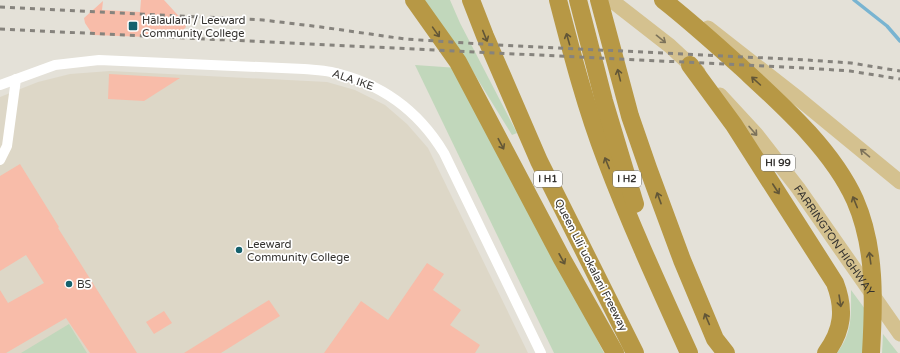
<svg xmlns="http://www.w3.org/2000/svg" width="900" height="353" font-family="'Varela Round',sans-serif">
	<rect width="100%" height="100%" fill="#e4e1d8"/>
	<polygon fill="#ddd7c7" points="110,71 327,82 355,90 385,105 407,124 428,148 528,353 0,353 0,97 38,82 70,74"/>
	<g fill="#c1d7bb">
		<polygon points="422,0 450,0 460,23 517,133 512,135 467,62"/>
		<polygon points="415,65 458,68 604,353 554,353"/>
		<path d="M851,290L865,309L863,353H837C853,332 851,314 851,290Z"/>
		<polygon points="69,324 87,353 21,353"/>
		<polygon points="883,334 898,353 882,353"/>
	</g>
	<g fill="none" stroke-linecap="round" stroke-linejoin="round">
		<polyline stroke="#79b4d1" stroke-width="3.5" points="854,0 887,26 900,41"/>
	</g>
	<g fill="#f8bca9">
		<polygon points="141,0 164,0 185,23 186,27 175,38 93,35 85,23 84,18 103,1 102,10 140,12"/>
		<polygon points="109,74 180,78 144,101 108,99"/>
		<polygon points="20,164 59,227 58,228 137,353 90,353 66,318 6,353 0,353 0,290 8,303 44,283 26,255 0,271 0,176"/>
		<polygon points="427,263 444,274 433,290 461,310 450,325 480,345 475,353 324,353 361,301 388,320"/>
		<polygon points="269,300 280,316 221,353 184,353"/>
		<polygon points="164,311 172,323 154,334 146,322"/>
	</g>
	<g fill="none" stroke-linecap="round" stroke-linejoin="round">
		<g stroke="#fff" stroke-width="10">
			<path d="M0,85L55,65L99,60L304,69C313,70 322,70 331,72C381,83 418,110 444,153L541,353"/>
			<polyline points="0,160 7,146 16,79"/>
		</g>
		<g stroke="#d4c18f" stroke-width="15">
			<polyline points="611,0 670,46 698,72"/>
			<polyline points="708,28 799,99 900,182"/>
			<path id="s1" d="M720,95L756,134L798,188L900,334"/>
		</g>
		<g stroke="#b79845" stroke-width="18">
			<polyline points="414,0 458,62 561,257 615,353"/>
			<polyline points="471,0 485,36 539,161 635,353"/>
			<path d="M558,0C572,54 586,108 606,160C631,226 660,289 689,353"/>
			<polyline points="578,0 604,101 635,204"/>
			<polyline points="599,0 630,116 648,168 682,260 715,339 726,353"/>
			<path d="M663,0C690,21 715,44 741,67C782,105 832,149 855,200C876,248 874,302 871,353"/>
			<path d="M690,65L734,125L835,283C845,309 843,330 826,353"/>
		</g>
		<g stroke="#86837d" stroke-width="3" stroke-dasharray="5 5" stroke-linecap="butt">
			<polyline points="0,7 263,20 321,27 405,39 497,45 807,60 851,63 900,71"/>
			<polyline points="0,29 806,68 850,71 900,79"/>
		</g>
	</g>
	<defs><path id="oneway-shaft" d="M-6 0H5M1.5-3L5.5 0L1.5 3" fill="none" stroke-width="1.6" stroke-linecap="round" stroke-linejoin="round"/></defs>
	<g stroke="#625637">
		<use href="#oneway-shaft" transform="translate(436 32) rotate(55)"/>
		<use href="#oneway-shaft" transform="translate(485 36) rotate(68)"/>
		<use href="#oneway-shaft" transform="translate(568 39) rotate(-106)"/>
		<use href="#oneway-shaft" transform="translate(619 75) rotate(-104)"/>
		<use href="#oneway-shaft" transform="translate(756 81) rotate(-138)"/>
		<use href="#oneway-shaft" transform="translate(501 144) rotate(62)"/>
		<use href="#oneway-shaft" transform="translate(607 163) rotate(-112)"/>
		<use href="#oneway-shaft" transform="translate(776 189) rotate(57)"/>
		<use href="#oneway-shaft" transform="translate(659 198) rotate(-110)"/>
		<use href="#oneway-shaft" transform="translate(855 202) rotate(-112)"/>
		<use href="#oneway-shaft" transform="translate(870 258) rotate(-98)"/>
		<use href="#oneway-shaft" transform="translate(562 259) rotate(61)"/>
		<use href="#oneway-shaft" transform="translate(840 301) rotate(81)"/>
		<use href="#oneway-shaft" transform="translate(707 319) rotate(-113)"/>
	</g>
	<g stroke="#7c725a">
		<use href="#oneway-shaft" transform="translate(661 39) rotate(39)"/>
		<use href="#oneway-shaft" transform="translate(753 131) rotate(49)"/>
		<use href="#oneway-shaft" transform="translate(865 153) rotate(-140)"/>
	</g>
	<g fill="#15616d" stroke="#fff" stroke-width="1.5">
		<rect x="128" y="21" width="10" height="10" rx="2"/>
		<circle cx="239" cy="250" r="4"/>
		<circle cx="69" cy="284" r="4"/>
	</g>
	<g text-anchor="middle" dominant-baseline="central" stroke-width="3.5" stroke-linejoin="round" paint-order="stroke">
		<g fill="#fff" stroke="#71706d" stroke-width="1">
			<rect x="761" y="155" width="34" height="16" rx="3"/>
			<rect x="534" y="171" width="28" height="16" rx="3"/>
			<rect x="613" y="171" width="28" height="16" rx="3"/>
		</g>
		<g font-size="10" font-weight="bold" fill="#34322f">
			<text x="778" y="163">HI 99</text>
			<text x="548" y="179">I H1</text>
			<text x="627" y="179">I H2</text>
		</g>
		<g font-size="11" fill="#34322f" stroke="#fff" text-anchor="start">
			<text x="142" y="20">Hālaulani / Leeward<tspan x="142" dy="13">Community College</tspan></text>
			<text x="247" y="244">Leeward<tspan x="247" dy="13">Community College</tspan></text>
			<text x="77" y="284">BS</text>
		</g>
		<g font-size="11" fill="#34322f" stroke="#fff">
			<text transform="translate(353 80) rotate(19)">ALA IKE</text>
			<text stroke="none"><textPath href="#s1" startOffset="185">FARRINGTON HIGHWAY</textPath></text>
			<text transform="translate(591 265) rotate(63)">Queen Liliʻuokalani Freeway</text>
		</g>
	</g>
</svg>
